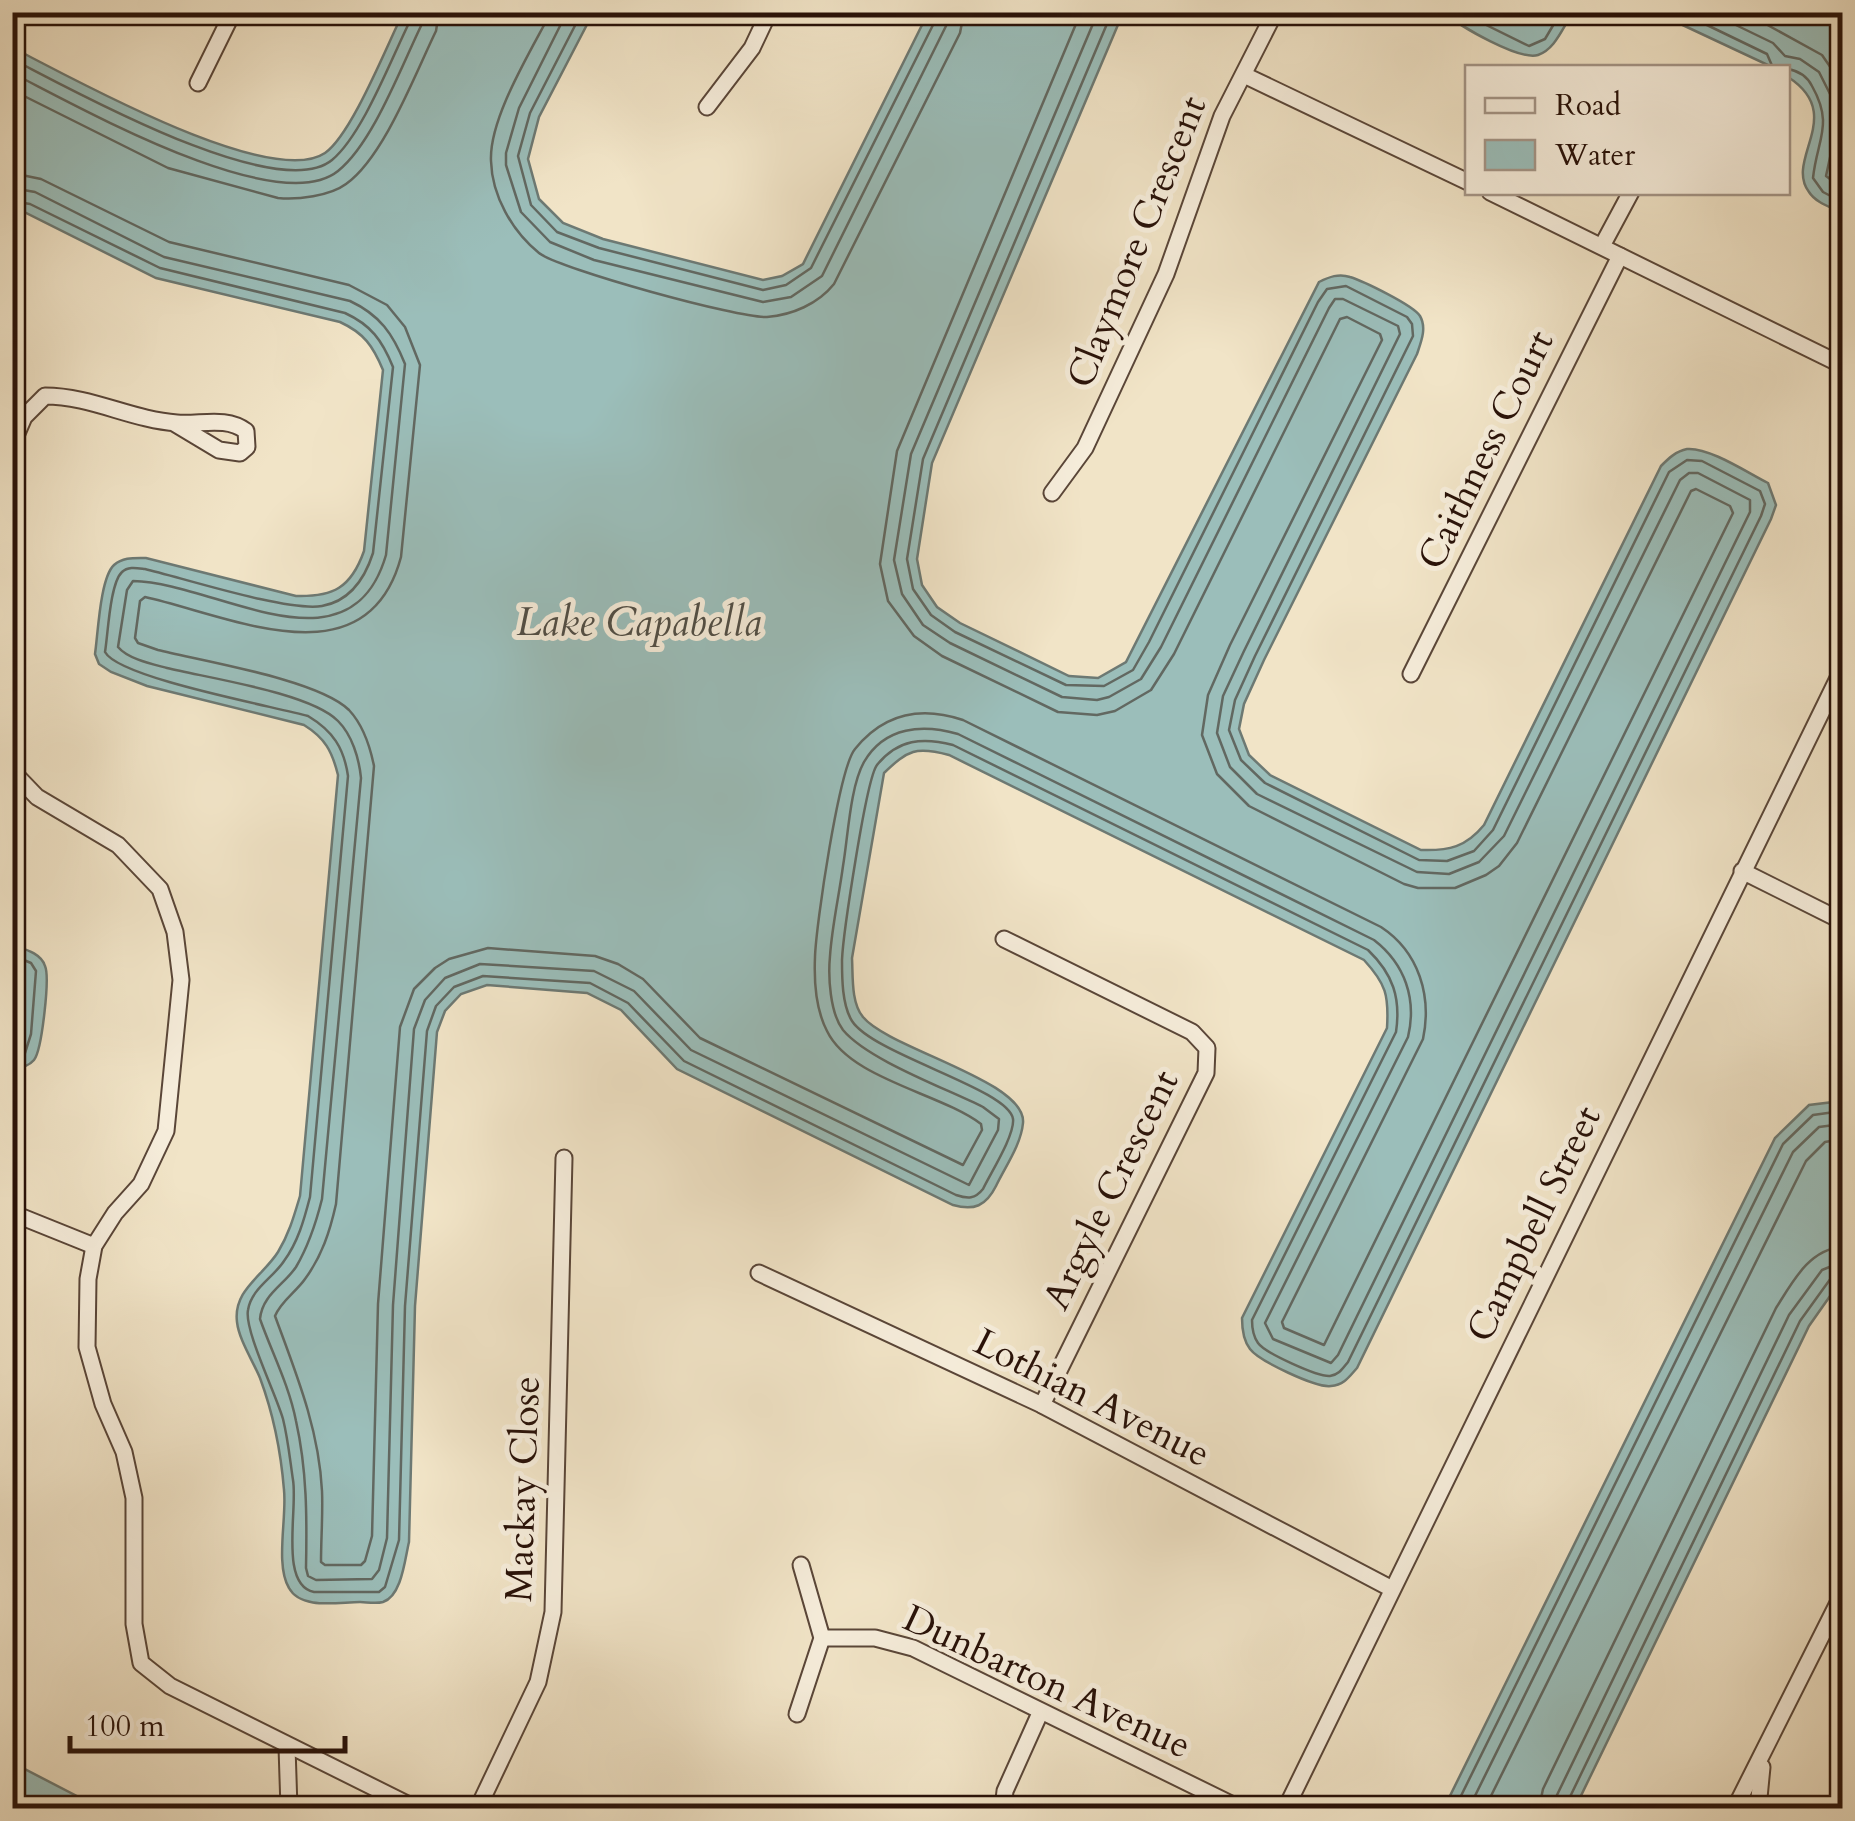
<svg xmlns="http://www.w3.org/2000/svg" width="1855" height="1821" font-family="Cardo,serif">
	<rect width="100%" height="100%" fill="#f1e4c7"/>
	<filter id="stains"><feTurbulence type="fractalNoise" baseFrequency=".002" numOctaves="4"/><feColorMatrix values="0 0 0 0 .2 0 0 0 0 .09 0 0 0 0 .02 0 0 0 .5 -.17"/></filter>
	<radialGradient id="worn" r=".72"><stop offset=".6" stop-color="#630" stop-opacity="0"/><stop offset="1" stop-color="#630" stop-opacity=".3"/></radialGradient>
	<g fill="#9bbeba" stroke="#6d7973" stroke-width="2.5">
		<path d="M403,13H593L539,117L528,159L539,199L563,223L603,239L763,280L782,276L803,264L928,13H1123L932,463L917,559L922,585L937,607L960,623L1069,676L1098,678L1126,662L1319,282C1329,277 1339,273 1350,277C1363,281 1413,305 1420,316C1427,328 1421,342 1417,354L1264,660L1244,704L1239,729L1249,755L1270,775L1421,850C1449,851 1466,847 1484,825L1661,466C1668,459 1676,451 1687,449C1709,447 1748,473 1768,483L1776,505L1771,519L1357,1368C1349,1377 1344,1385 1331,1386C1316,1388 1259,1361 1250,1349C1243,1340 1242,1329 1242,1318L1387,1028C1389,995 1386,984 1364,960L949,755C916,746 908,750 884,773L852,958C853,976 851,1003 863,1017C889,1049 1027,1081 1023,1123C1021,1145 1005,1167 996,1186C986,1206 974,1211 953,1205L677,1069L621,1010L587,993L487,985L461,994L445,1011L437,1032L415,1306L409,1542C405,1558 402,1596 383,1602C376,1604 366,1602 360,1602C338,1602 301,1610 289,1588C275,1565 287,1517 284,1490C281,1453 273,1413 260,1378C253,1361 239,1340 237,1322C233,1290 263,1276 278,1252C289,1234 294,1216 300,1196L338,775C332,751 325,738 304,725L147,686L111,672L99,664L95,654C98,634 100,578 114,565C123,557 134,558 146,558L296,596C333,597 351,588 364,551L383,370C373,346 364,333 340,322L156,278L26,213L13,210V48C69,76 270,190 325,153C352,134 387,45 403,13Z"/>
		<path d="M1445,13H1573C1563,26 1556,49 1538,55C1520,61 1459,26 1445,13Z"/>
		<path d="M1657,13H1842V213C1831,207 1816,203 1809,192C1784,159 1847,115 1788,77V68L1772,67Z"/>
		<path d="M13,945C24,949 41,953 45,966C50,977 42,1050 34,1060C29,1066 20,1068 13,1068Z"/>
		<polygon points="1842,1101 1842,1279 1809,1326 1575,1808 1444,1808 1775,1138 1809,1105"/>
		<polygon points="12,1763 13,1763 100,1808 13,1808"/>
	</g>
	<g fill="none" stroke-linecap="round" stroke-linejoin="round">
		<g stroke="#626861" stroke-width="2.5">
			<path d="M551,12C531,51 489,118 491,161C492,196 512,231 539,253C559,269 741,319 767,317C792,315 818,304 834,284L960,33L964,12"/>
			<polyline points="567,12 519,108 506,153 506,165 521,212 550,242 594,260 763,302 791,297 822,276 946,26 949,12"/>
			<polyline points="582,12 530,113 518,156 531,205 557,232 599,248 763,290 786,285 811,268 935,21 936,12"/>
			<polyline points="1460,12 1529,46 1545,39 1561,12"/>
			<polyline points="1680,12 1767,54 1773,68"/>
			<polyline points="1709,12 1773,43 1785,56 1800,59 1819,72 1834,102 1837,125 1826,176 1842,188"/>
			<polyline points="1744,12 1822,55 1842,84"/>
			<path d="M12,59C69,88 277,205 332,160C363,134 391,59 410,21L411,12"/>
			<path d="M1788,69C1799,71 1807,76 1812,86C1834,125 1817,139 1813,178L1823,192L1842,202"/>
			<path d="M12,73C74,104 277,220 338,171C373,143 401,67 421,26L424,12"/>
			<path d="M12,90L168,168L278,198C297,200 330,196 346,184C384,157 415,74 436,31L439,12"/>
			<path d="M12,173L41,179L169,242L349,285L387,305L405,327L420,365L401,557C367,684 231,616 145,597L140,601L135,638L138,643L158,650C203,661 319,680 349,710C363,725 370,746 374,766L336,1204C330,1231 322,1256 305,1279C296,1292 281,1301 275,1316C296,1373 319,1429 322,1491C323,1514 321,1538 321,1562L325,1565H361L365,1561L372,1536L378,1304L400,1027L414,989L435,968L449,959L488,948L595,956L618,964L643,979L700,1038L963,1165L982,1130L981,1124C940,1093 850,1079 827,1031C816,1010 814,980 815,957C816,925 839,768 855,749C884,713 921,706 963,720L1381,927C1419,952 1432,996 1423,1039L1282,1322L1284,1328L1324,1345L1733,513L1730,506L1696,489L1691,491L1517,843L1499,866L1486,875L1455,888H1418L1404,884L1249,806L1217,774L1202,735L1208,695L1230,645L1382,340L1380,334L1347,317L1340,319L1174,654L1151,690L1115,711L1097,715L1058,712L942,656L914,636L888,601L880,564L897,451L1081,12"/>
			<path d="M12,188L35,192L164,257L350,301C380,315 393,334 405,364L386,555C350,679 215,582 133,581L127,590L118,647C128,659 152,664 167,668C208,678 311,693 338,721C352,735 359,758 361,778L322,1199C316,1223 309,1245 296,1267C284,1285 262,1295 260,1319C272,1353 289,1385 296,1421C307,1470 307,1518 306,1568L308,1576L316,1580L372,1579L379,1570L387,1538L393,1305L414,1029L425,1000L445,978L480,964L594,971L634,991L691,1050L969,1185L998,1130L999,1119L983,1107C945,1088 868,1060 843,1030C830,1013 828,977 830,956C832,926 839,896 843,866C848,837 850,787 864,762C885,726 923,724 958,734L1374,940C1405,964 1417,999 1408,1037L1265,1323L1273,1339L1331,1363L1338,1355L1750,512V500L1698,473H1689L1680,480L1504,836L1479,862L1449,874L1417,872L1257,794L1230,767L1217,733L1223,696L1244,651L1400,334L1398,326L1343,299H1335L1329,308L1161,647L1141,679L1109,697L1097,700L1062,697L950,643L923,625L902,594L894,560L911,454L1098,12"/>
			<path d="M12,201L30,204L160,268L345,313C371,325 382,340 393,367L373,553C365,578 350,601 322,606C288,612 183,578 145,569C137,568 128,566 122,572C110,583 108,634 105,652C119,678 272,706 308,716C333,731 344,748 348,776L310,1197C304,1220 298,1242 284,1261C273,1278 251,1289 248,1310C244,1330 276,1394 283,1419C288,1439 290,1460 293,1480C298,1509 279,1585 314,1592H379L385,1587L399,1540L405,1306L427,1031L436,1006L454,987L483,976L590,983L628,1003L684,1061L956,1195C968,1199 975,1199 983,1189C990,1174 1015,1135 1013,1119C1009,1089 874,1055 852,1021C842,1005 842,978 842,960C843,936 866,779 877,765C898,739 923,737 953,745L1368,950C1393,974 1401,998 1396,1032L1252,1320C1252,1328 1253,1336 1258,1343C1265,1353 1318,1377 1330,1376C1339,1375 1343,1368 1348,1362L1761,516L1765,504L1760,491L1702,461L1687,460L1669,472L1493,830L1474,851L1447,861L1419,860L1265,783L1241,760L1229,730L1235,700L1255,656L1413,336L1412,324L1407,317L1346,286L1327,289L1318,302L1149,642L1133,670L1104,686L1066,685L955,632L931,615L913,589L907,559L923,459L1112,12"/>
			<polyline points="12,955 31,963 36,971 31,1034 25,1053 12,1058"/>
			<polyline points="1455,1808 1783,1144 1813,1115 1842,1111"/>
			<polyline points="1469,1808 1793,1152 1819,1127 1842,1124"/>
			<polyline points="1485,1808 1806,1161 1825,1142 1842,1139"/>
			<path d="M1539,1808L1543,1789L1776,1308C1792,1283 1809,1249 1842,1247"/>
			<polyline points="1554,1808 1557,1795 1789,1315 1822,1270 1842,1262"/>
			<polyline points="1567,1808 1568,1801 1800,1321 1831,1278 1842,1275"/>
		</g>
		<g stroke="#5a4638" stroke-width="19">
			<g id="minor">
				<polyline points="1244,75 1468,182"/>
				<polyline points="198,83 233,12"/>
				<polyline points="707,107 752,48 769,12"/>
				<polyline points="1490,192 1842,365"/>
				<polyline points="1602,246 1631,192"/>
				<path d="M12,445L24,417L45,396C91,396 132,420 177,423C200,425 226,416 246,431L247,447L240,453L219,450L174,423"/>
				<polyline points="1052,493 1085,448 1166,274 1222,116 1275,12"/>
				<polyline points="1411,674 1620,256"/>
				<polyline points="12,771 37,797 118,845 160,889 175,932 181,980 166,1131 141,1184 115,1213 94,1246 88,1279 87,1347 103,1404 124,1452 134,1498 134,1624 141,1663 170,1686 415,1808"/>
				<polyline points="1742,871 1842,921"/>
				<polyline points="1004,939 1192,1032 1207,1048 1206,1073 1042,1405"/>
				<polyline points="12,1213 94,1246"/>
				<polyline points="759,1273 1042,1405 1392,1589"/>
				<polyline points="822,1638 875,1638 913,1648 1239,1808"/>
				<polyline points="797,1714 822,1638 801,1565"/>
				<polyline points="287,1747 289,1808"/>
				<polyline points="478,1808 538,1682 553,1612 564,1158"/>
				<polyline points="1003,1808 1005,1791 1040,1713"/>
				<polyline points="1286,1808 1842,670"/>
				<polyline points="1735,1808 1842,1595"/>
				<polyline points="1758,1808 1762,1767"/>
			</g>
		</g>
		<use href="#minor" stroke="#f6eddb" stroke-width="15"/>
	</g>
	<g text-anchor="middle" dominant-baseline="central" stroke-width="10" stroke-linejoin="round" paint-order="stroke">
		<g font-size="38" fill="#281108" stroke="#f6eddb">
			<text transform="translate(1137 242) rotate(-68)">Claymore Crescent</text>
			<text transform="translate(1486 450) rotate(-64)">Caithness Court</text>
			<text transform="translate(1111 1190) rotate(-64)">Argyle Crescent</text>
			<text transform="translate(1534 1224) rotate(-64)">Campbell Street</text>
			<text transform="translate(1092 1398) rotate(27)">Lothian Avenue</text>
			<text transform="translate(523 1489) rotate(-88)">Mackay Close</text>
			<text transform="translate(1047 1682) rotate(25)">Dunbarton Avenue</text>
		</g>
		<g font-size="40" font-style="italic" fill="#504e46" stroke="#f6eddb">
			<text x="639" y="622">Lake Capabella</text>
		</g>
	</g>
	<rect width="1855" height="1821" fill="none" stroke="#f1e4c7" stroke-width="50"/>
	<rect x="15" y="15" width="1825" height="1791" fill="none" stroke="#281108" stroke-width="5"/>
	<rect x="25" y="25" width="1805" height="1771" fill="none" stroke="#281108" stroke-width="2.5"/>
	<rect x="1465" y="65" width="325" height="130" fill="#f6eddb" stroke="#a49587" stroke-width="2.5"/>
	<rect x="1485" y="98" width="50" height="15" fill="#f6eddb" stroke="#a49587" stroke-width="2.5"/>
	<text x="1555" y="115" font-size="30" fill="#281108">Road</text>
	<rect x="1485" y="140" width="50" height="30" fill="#9bbeba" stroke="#a49587" stroke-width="2.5"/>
	<text x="1555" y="165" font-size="30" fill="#281108">Water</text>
	<path d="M70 1736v15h275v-15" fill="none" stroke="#281108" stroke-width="5"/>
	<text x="85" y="1736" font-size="30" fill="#281108" stroke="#f6eddb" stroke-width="8" paint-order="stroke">100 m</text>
	<rect width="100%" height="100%" filter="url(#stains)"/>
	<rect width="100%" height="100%" fill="url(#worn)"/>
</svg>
